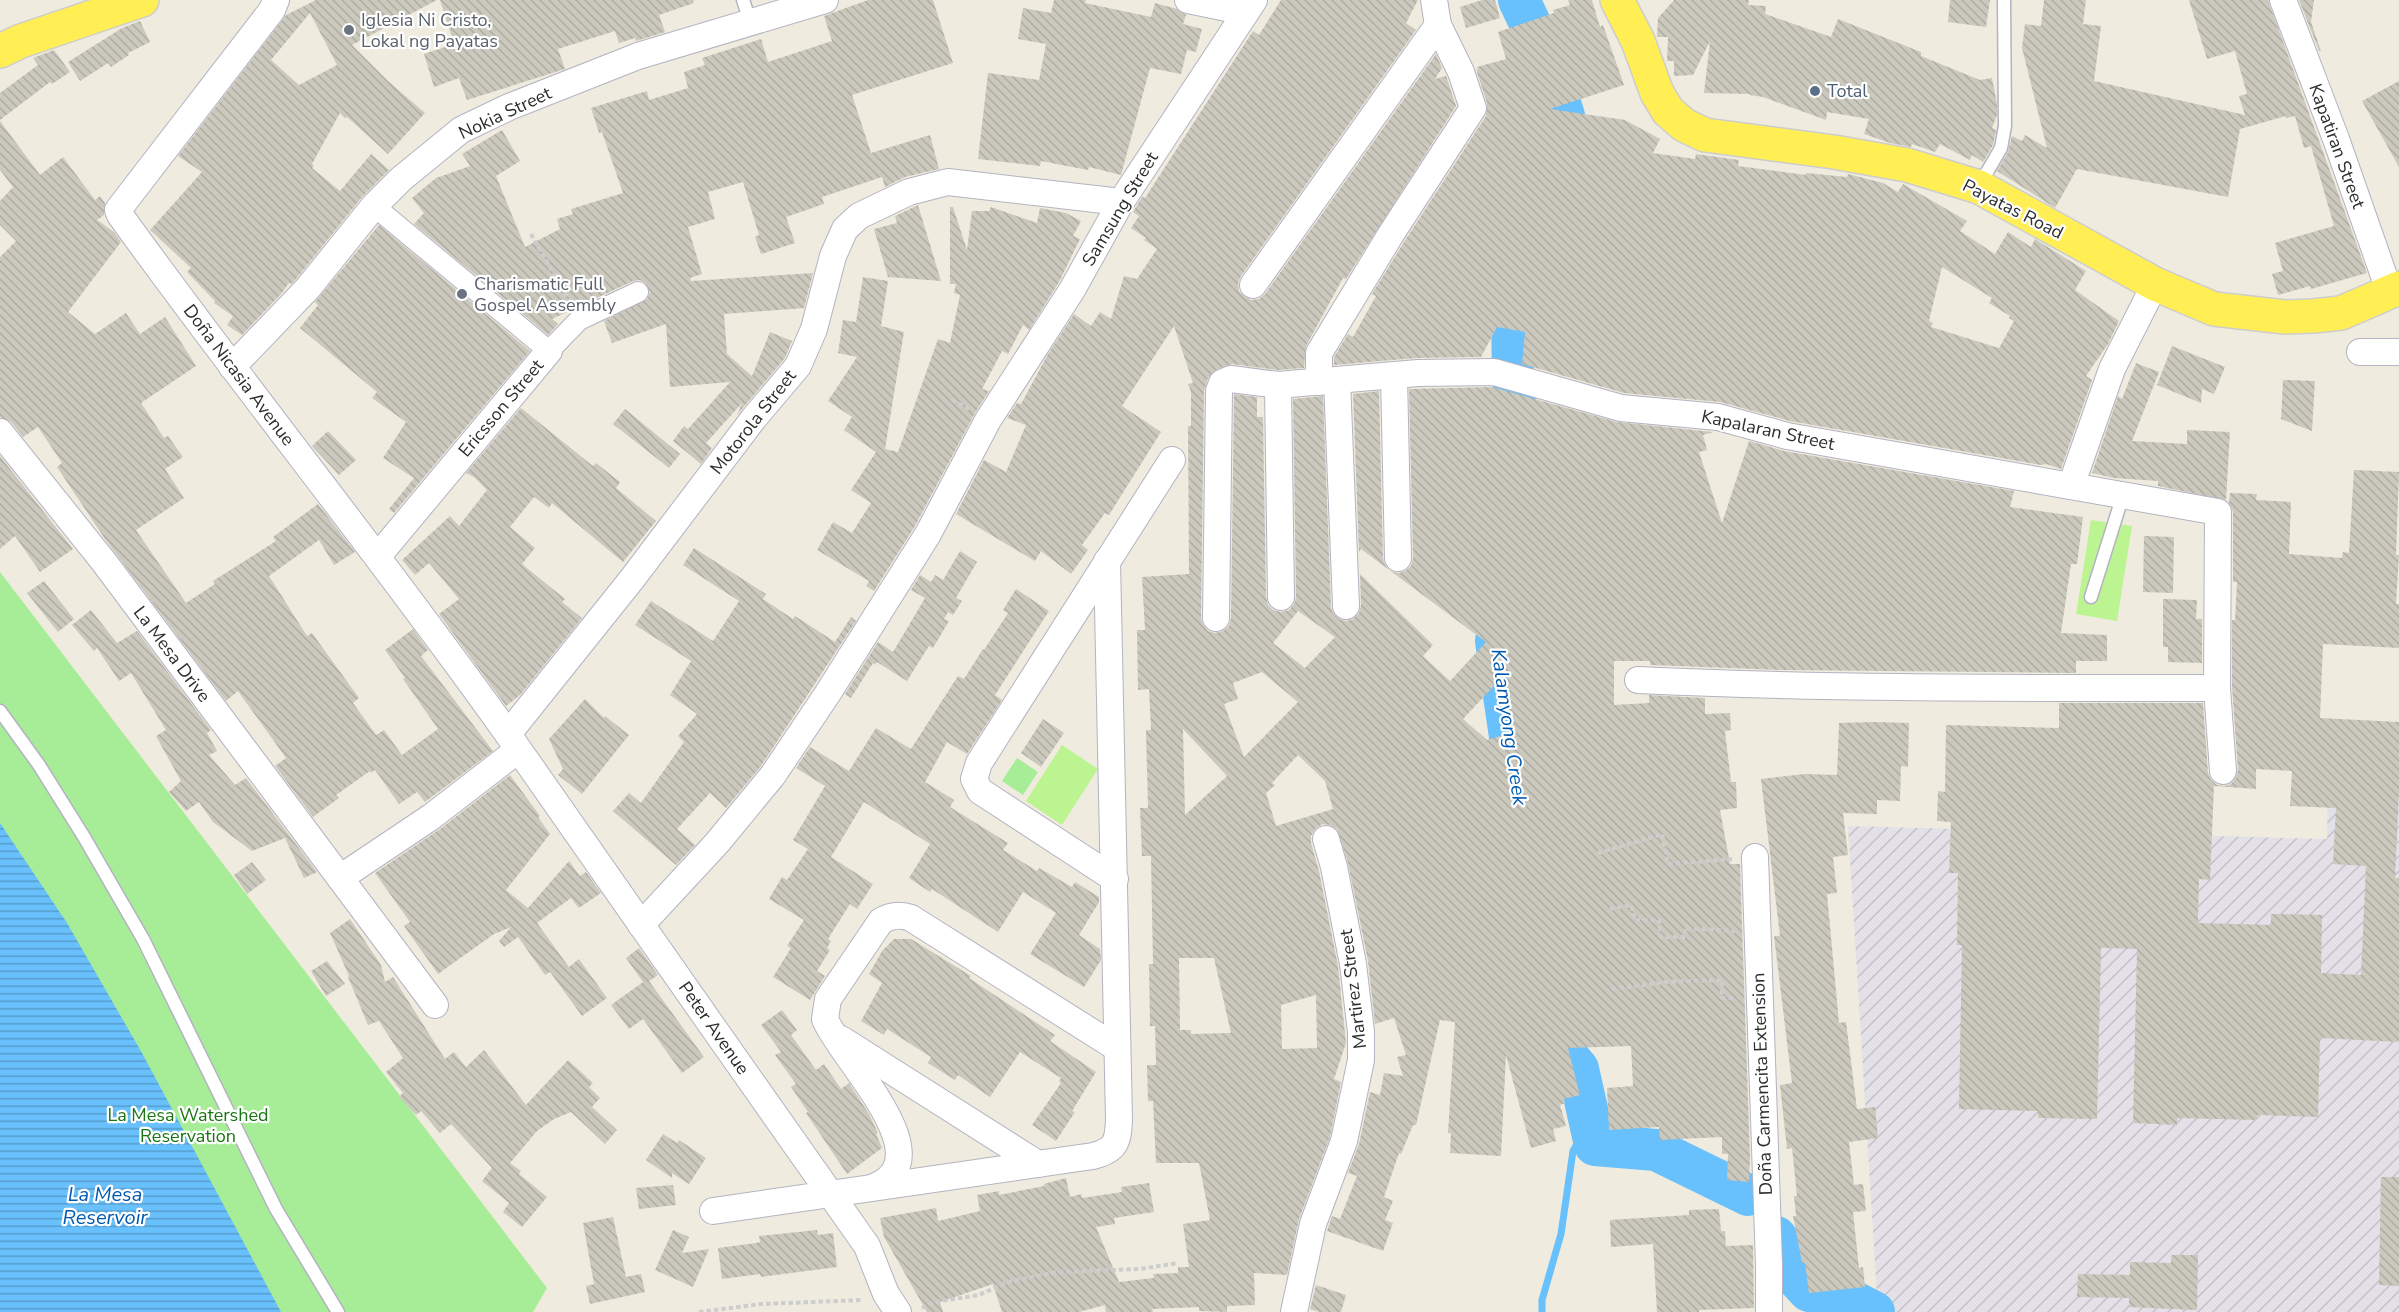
<svg xmlns="http://www.w3.org/2000/svg" width="2399" height="1312" font-family="'Nunito Sans',sans-serif">
	<defs>
		<pattern id="industrial-furrows" width="10" height="10" patternUnits="userSpaceOnUse" patternTransform="scale(1.5)"><rect width="10" height="10" fill="#e3e0e8"/><path d="M-1 1l2-2M0 10L10 0M9 11l2-2" fill="none" stroke="#c3c0c7"/></pattern>
		<pattern id="water-rules" width="6" height="5" patternUnits="userSpaceOnUse" patternTransform="scale(1.5)"><rect width="6" height="5" fill="#68c0fc"/><path d="M0 2.5h6" fill="none" stroke="#569ccc"/></pattern>
		<pattern id="building-back-hatch" width="6" height="6" patternUnits="userSpaceOnUse" patternTransform="scale(1.5)"><rect width="6" height="6" fill="#cbc9bd"/><path d="M-1 5l2 2M0 0l6 6M5-1l2 2" fill="none" stroke="#afada3"/></pattern>
	</defs>
	<rect width="100%" height="100%" fill="#f0ebdf"/>
	<polygon fill="url(#industrial-furrows)" points="2328,775 2399,781 2399,1312 1878,1312 1848,826 2327,839"/>
	<g fill="#a7ec96">
		<polygon points="0,572 547,1288 533,1312 0,1312"/>
		<polygon points="1017,758 1038,772 1023,795 1002,781"/>
	</g>
	<g fill="#bcf491">
		<polygon points="2091,520 2132,526 2117,621 2076,614"/>
		<polygon points="1062,745 1098,769 1062,825 1026,801"/>
	</g>
	<polygon fill="url(#water-rules)" points="0,823 67,923 142,1053 281,1312 0,1312"/>
	<g fill="none" stroke-linecap="round" stroke-linejoin="round">
		<polyline stroke="#68c0fc" stroke-width="7" points="1542,1312 1542,1300 1561,1234 1573,1151 1590,1121"/>
		<g stroke="#68c0fc" stroke-width="42">
			<polyline points="1519,0 1546,57 1564,116 1562,166"/>
			<polyline points="1519,450 1513,378 1512,314 1516,292 1525,276"/>
			<polyline points="1500,621 1496,641 1518,791"/>
			<polyline points="1567,1015 1562,1063 1572,1062 1578,1069 1595,1145 1656,1150 1748,1195"/>
			<polyline points="1776,1237 1796,1277 1809,1291 1851,1300 1874,1312"/>
		</g>
	</g>
	<g fill="url(#building-back-hatch)" fill-rule="evenodd">
		<path d="M316,0H437L352,45L388,81L425,113L388,154L347,117L345,118L340,113L312,164L314,166L312,168L340,191L371,154L389,170L362,197L297,278L291,284L289,283L281,294L242,335L227,325L233,316L214,303L215,301L187,272L191,268L150,230L202,172L178,156L286,15ZM310,13L337,65L299,85L271,60Z"/>
		<polygon points="440,0 693,0 694,3 659,15 665,32 636,41 635,38 619,43 615,31 558,49 565,69 467,100 459,78 434,87 424,54 454,44"/>
		<polygon points="868,0 933,0 953,63 852,95 871,153 930,135 939,169 905,177 885,187 882,177 822,197 824,204 786,217 795,243 761,254 755,237 759,235 743,182 708,192 715,219 688,227 702,274 690,278 691,281 813,273 804,308 724,314 727,354 752,376 770,332 792,341 785,358 737,415 742,403 706,443 712,448 701,464 673,441 684,426 688,429 730,382 670,387 666,324 612,343 604,321 647,299 650,292 645,283 640,280 633,281 552,319 558,324 548,335 414,224 424,213 412,198 436,178 470,166 462,154 502,130 520,161 496,176 525,247 560,229 557,219 573,214 571,209 623,193 602,132 599,133 591,108 647,91 649,100 688,88 684,72 705,65 702,58 761,39 768,62 832,41 824,16"/>
		<polygon points="1054,0 1086,0 1085,3 1151,17 1155,3 1177,9 1186,15 1183,24 1202,29 1196,52 1187,50 1181,74 1150,68 1121,175 1089,167 1088,170 1041,161 1040,166 978,159 988,73 1039,80 1046,44 1018,39 1023,8 1051,13"/>
		<path d="M1281,0H1418L1406,23L1416,30L1241,276L1238,283L1239,291L1245,297L1251,300L1259,299L1265,294L1436,54L1442,68L1435,79L1446,76L1456,106L1346,279L1343,278L1306,346L1304,368L1278,370L1232,364L1216,370L1208,378L1204,391L1201,618L1203,625L1208,631L1215,633L1223,631L1229,626L1231,618L1234,394L1257,397V417H1263L1266,597L1268,605L1273,610L1281,612L1289,610L1294,604L1296,597L1293,399L1323,396L1331,607L1333,613L1339,619L1346,621L1353,619L1359,613L1361,605L1360,574L1433,645L1423,656L1450,681L1486,642L1361,549L1359,552L1353,394L1379,391L1383,558L1385,565L1390,571L1399,573L1405,571L1411,566L1413,558L1409,389L1492,387L1617,422L1713,432L1703,435L1707,450L1699,452L1722,523L1749,441L1784,451L2014,491L2010,507L2083,517L2077,564H2071L2061,633L2107,635V661H2076V673H2072L1783,670L1650,665V661H1614V705L1649,703V695L1705,698V714L1730,713L1731,730L1725,731L1731,782H1736L1737,808L1720,810L1730,864H1740L1750,1159L1749,1182L1727,1180L1728,1154H1722V1137L1660,1140L1659,1127L1609,1130L1607,1088L1633,1086L1631,1046L1568,1048L1580,1095L1564,1099L1565,1103L1560,1105L1566,1126L1553,1129L1556,1141L1531,1148L1506,1055L1501,1156L1450,1153L1451,1133H1448L1455,1022L1440,1020L1416,1125H1413L1401,1154L1399,1153L1384,1197L1393,1201L1385,1220L1393,1223L1383,1251L1327,1231L1332,1216L1340,1219L1357,1176L1348,1173L1359,1144L1370,1092L1380,1095L1384,1073L1403,1076L1397,1057L1406,1055L1394,1018L1375,1024L1368,961L1348,863L1337,829L1330,825L1322,824L1315,829L1311,836V843L1319,871L1338,966L1346,1043L1334,1079L1341,1082L1330,1137L1299,1219L1287,1275L1254,1273L1255,1305L1227,1306V1312L1199,1311V1307L1152,1309L1153,1312H1106L1105,1305L1079,1312H1002L993,1284L940,1302L943,1312H927L884,1237L880,1218L936,1208L938,1221L980,1211L977,1195L999,1191V1195L1044,1186V1184L1066,1178L1070,1197L1081,1194L1082,1198L1122,1192L1121,1187L1149,1183L1154,1212L1114,1218L1115,1224L1096,1227L1119,1282L1154,1278L1153,1274L1178,1273V1267H1189L1183,1224L1210,1220L1199,1163H1156L1153,1101H1148L1147,1065H1156L1155,1026H1150L1149,964H1153L1151,856H1142L1140,808H1148L1146,730H1151L1149,689L1138,690L1137,630H1145L1142,577L1189,574L1188,426H1191V392L1188,384L1193,383L1174,326L1122,406L1161,432L1109,515L1105,513L1082,545L1088,550L1071,574L1041,551L1035,561L956,514L984,460L1006,472L1026,425L1007,418L1017,403L1021,404L1048,354L1074,314L1091,326L1100,312L1111,319L1124,276L1137,279L1157,249L1144,240L1146,238L1131,228L1139,216L1133,212L1142,197L1145,198L1253,31L1259,35ZM1298,611L1335,637L1305,668L1273,643ZM1262,672L1298,702L1244,757L1224,704L1238,699L1233,683ZM1507,672L1510,733L1487,740L1463,719ZM1183,729L1227,776L1185,815ZM1298,755L1325,781L1333,809L1276,826L1266,793L1275,785L1272,783ZM1179,958H1214L1231,1033L1191,1034V1030H1180ZM1316,995L1317,1048L1282,1049L1281,1005Z"/>
		<polygon points="1482,0 1495,0 1500,18 1466,28 1460,7"/>
		<path d="M1568,0H1592L1600,27L1603,25L1624,85L1550,109L1625,120L1660,139L1653,153L1695,159L1696,154L1739,160L1738,166L1806,175V173L1847,177L1848,174L1883,183L1898,192L1903,184L1967,221L1960,231L1995,254L2008,232L2031,247L2035,239L2086,271L2075,290L2119,321L2108,344L2086,376L2092,380L2061,469L2046,464L2041,465L1790,421L1720,402L1624,393L1522,364L1525,332L1497,327L1481,357L1417,358L1334,365V357L1348,334L1353,337L1376,296L1372,294L1404,242L1486,116L1487,103L1476,69L1478,70L1477,67L1506,59L1498,32L1554,13L1553,10L1570,5ZM1942,267L1992,298L1989,303L2010,316L2009,318L2014,321L1999,348L1931,327L1933,323L1929,321Z"/>
		<polygon points="1674,0 1749,0 1748,5 1766,6 1765,14 1831,37 1838,19 1921,52 1921,56 1980,80 1992,78 1997,104 1997,115 1992,128 1996,130 1993,145 1983,162 1972,155 1970,160 1940,144 1935,152 1912,144 1911,147 1890,143 1864,134 1869,119 1827,112 1826,120 1763,97 1750,95 1750,94 1704,93 1710,41 1693,75 1674,76 1674,61 1667,61 1668,37 1657,37 1658,18"/>
		<polygon points="1950,0 1990,0 1986,27 1948,22"/>
		<polygon points="2044,0 2086,0 2083,24 2101,26 2094,81 2245,115 2239,96 2247,94 2235,51 2207,59 2189,0 2268,0 2367,273 2311,289 2310,286 2278,295 2272,274 2283,271 2275,243 2334,226 2311,146 2304,148 2295,116 2286,118 2286,116 2240,129 2228,197 2077,169 2055,208 1997,171 2008,152 2012,136 2022,141 2025,135 2047,148 2022,48 2025,24 2041,26"/>
		<polygon points="2299,0 2314,0 2311,22 2321,51 2319,51"/>
		<polygon points="140,21 150,42 128,53 129,55 111,67 108,63 80,81 68,62 122,28"/>
		<polygon points="54,50 70,72 52,84 50,82 0,120 0,93 38,65 33,58"/>
		<polygon points="2399,81 2399,167 2362,101"/>
		<polygon points="0,121 40,175 63,157 95,200 100,196 105,203 104,215 97,220 114,232 121,242 68,312 95,334 126,313 140,334 165,317 196,366 141,403 164,438 168,436 183,457 165,469 184,498 136,530 186,603 215,584 213,581 276,541 273,537 318,504 355,552 334,565 319,540 269,576 307,636 312,633 359,698 353,703 376,735 384,730 402,755 438,729 403,679 405,678 385,650 413,629 428,650 421,656 493,751 425,802 417,792 399,804 375,770 371,773 370,771 336,795 339,798 313,817 275,766 286,758 238,691 226,701 105,539 57,467 62,463 38,427 23,437 11,422 0,417 0,257 16,241 0,225 0,201 13,187 0,170"/>
		<polygon points="918,205 941,281 888,277 874,229 897,223 895,216"/>
		<polygon points="950,207 953,207 967,250 972,211 989,211 991,207 1037,223 1040,208 1066,213 1081,221 1073,236 1080,239 1059,282 1029,330 1023,325 1008,354 1002,351 982,389 989,391 975,413 915,526 874,591 866,586 869,581 817,550 833,522 852,533 871,503 851,490 876,452 844,430 852,417 828,401 857,357 838,353 843,320 856,322 863,277 888,281 881,326 904,332 885,449 898,452 938,339 950,343 960,295 954,293 956,284 950,284"/>
		<polygon points="379,225 530,351 394,513 389,509 414,478 383,458 406,422 372,398 377,392 300,328 318,305 315,302"/>
		<polygon points="2172,346 2225,367 2214,394 2202,389 2201,403 2157,385"/>
		<polygon points="2136,363 2159,372 2132,441 2187,444 2187,430 2230,432 2226,500 2158,486 2158,481 2114,478 2092,473 2118,396 2122,399"/>
		<polygon points="2283,380 2315,381 2312,431 2281,419"/>
		<polygon points="521,408 593,466 596,463 620,482 616,488 656,521 623,562 552,503 549,508 534,497 510,527 535,548 522,564 565,599 562,602 582,618 520,695 506,706 439,614 459,599 429,563 415,575 402,560 450,516 459,526 487,490 474,477 466,473"/>
		<polygon points="625,409 680,454 669,468 613,424"/>
		<polygon points="328,431 356,460 339,475 312,446"/>
		<polygon points="0,456 73,549 40,572 15,536 0,549"/>
		<path d="M2354,470L2399,472L2396,555H2399L2396,604H2399V648L2323,644L2320,718L2399,722V790L2395,878H2399V1042L2320,1038L2318,1117L2257,1115V1120L2177,1118V1125L2133,1123L2137,949L2101,948L2097,1119L2038,1118V1111L1959,1109L1962,945H1957L1958,873H1949L1951,822L1937,821L1938,791L1945,792L1946,725L2059,728V703H2203L2208,773L2211,780L2217,785L2225,786L2231,784L2236,778L2238,770L2232,687V620H2235L2237,582H2233V512L2229,503L2230,493L2257,494L2256,500L2291,502L2289,554L2342,558L2343,552L2349,553ZM2256,769L2292,771L2290,806L2336,808L2333,864L2366,866L2361,975L2321,973L2322,915L2271,914V925L2198,923L2199,879L2210,880L2214,786L2256,789Z"/>
		<polygon points="2144,536 2174,537 2173,593 2143,592"/>
		<polygon points="694,548 766,594 763,599 793,619 795,616 835,642 851,617 856,621 761,766 726,808 710,793 677,829 695,845 676,865 613,811 629,793 641,803 684,742 678,736 697,714 670,695 691,661 635,625 651,601 713,641 739,601 683,565"/>
		<polygon points="960,551 977,562 956,598 962,601 953,615 948,612 944,619 949,621 933,648 929,646 907,681 877,662 875,665 873,663 851,698 845,694 878,642 893,652 925,598 911,590 920,575 931,582 935,575 943,580"/>
		<polygon points="44,581 74,619 58,632 27,593"/>
		<polygon points="1016,589 1049,611 995,695 1002,700 967,754 947,742 925,782 954,800 950,807 1008,843 1003,850 1037,871 1039,868 1072,887 1075,882 1099,897 1099,902 1079,935 1100,949 1101,960 1084,987 1030,954 1056,913 1023,892 998,932 932,889 930,892 909,878 930,844 864,802 831,857 873,884 857,909 850,904 828,939 831,941 827,948 830,950 817,971 825,976 810,1000 773,977 791,948 787,946 804,920 769,899 782,877 787,880 808,849 793,840 825,786 796,768 810,747 849,771 876,728 911,749 958,676 964,679 983,649 984,650 1008,613 1003,610"/>
		<polygon points="2163,599 2197,600 2196,619 2202,619 2202,663 2168,662 2168,647 2163,647"/>
		<polygon points="91,610 117,643 137,631 211,730 207,733 217,751 209,755 235,785 246,778 317,872 304,878 285,838 252,851 213,822 199,802 186,811 169,792 181,781 156,736 166,730 131,673 119,681 97,648 94,651 72,625"/>
		<polygon points="585,699 604,718 605,716 629,735 582,794 558,775 563,769 549,739"/>
		<polygon points="1043,719 1064,733 1041,767 1021,753"/>
		<polygon points="1874,722 1909,723 1908,767 1901,766 1900,801 1877,800 1877,814 1843,813 1848,855 1833,857 1837,893 1827,894 1839,1023 1846,1022 1857,1109 1875,1107 1878,1138 1849,1142 1854,1185 1863,1184 1866,1211 1853,1212 1859,1268 1863,1267 1865,1287 1809,1293 1805,1263 1802,1263 1793,1216 1796,1216 1794,1196 1797,1196 1792,1148 1787,1149 1780,1085 1792,1083 1774,936 1780,936 1761,779 1805,774 1837,775 1839,723"/>
		<polygon points="510,775 540,816 538,817 550,834 506,890 528,908 569,861 580,876 586,872 601,893 579,908 571,898 537,923 569,967 579,959 607,998 582,1016 550,972 545,975 518,937 504,947 499,941 511,927 494,934 438,974 404,926 410,922 375,873 440,829"/>
		<polygon points="252,862 266,880 247,894 234,875"/>
		<polygon points="350,919 381,965 385,982 393,977 445,1059 454,1052 466,1067 484,1050 526,1105 568,1060 593,1083 589,1087 600,1098 592,1107 617,1130 605,1144 571,1112 554,1119 537,1131 510,1163 521,1171 519,1174 547,1197 522,1227 503,1212 509,1203 482,1181 492,1168 451,1124 440,1133 421,1111 416,1115 399,1097 403,1093 386,1072 403,1058 379,1021 368,1025 348,977 349,976 330,933"/>
		<polygon points="894,939 911,939 971,976 969,978 1055,1035 1050,1041 1096,1072 1072,1111 1075,1112 1056,1141 1032,1125 1061,1083 1059,1081 1061,1078 1020,1052 990,1097 958,1075 955,1080 928,1063 931,1057 887,1029 884,1035 861,1021 882,983 869,974 882,951"/>
		<polygon points="639,948 658,975 649,981 704,1057 682,1073 643,1019 629,1029 611,1005 643,982 626,958"/>
		<polygon points="327,961 345,984 326,996 311,971"/>
		<polygon points="782,1010 797,1030 791,1035 816,1070 824,1064 841,1089 849,1083 869,1114 878,1133 876,1134 882,1148 847,1174 806,1113 808,1112 791,1087 796,1084 775,1055 781,1052 761,1025"/>
		<polygon points="663,1134 677,1143 679,1140 706,1158 689,1184 672,1173 672,1178 646,1160"/>
		<polygon points="2381,1177 2399,1177 2399,1286 2379,1285"/>
		<polygon points="673,1185 676,1205 639,1209 636,1188"/>
		<polygon points="1719,1209 1721,1231 1725,1231 1726,1246 1753,1245 1754,1308 1699,1310 1699,1312 1657,1312 1653,1244 1611,1247 1610,1220 1689,1215 1689,1210"/>
		<polygon points="613,1217 626,1277 641,1274 645,1292 590,1304 586,1286 594,1284 583,1223"/>
		<polygon points="673,1230 689,1237 682,1253 709,1249 693,1287 655,1270"/>
		<polygon points="817,1230 818,1235 833,1233 837,1267 761,1277 760,1274 722,1279 718,1248 756,1243 760,1242 759,1236"/>
		<polygon points="2171,1255 2198,1255 2197,1310 2129,1307 2129,1298 2077,1297 2078,1274 2130,1275 2130,1262 2171,1263"/>
		<polygon points="1316,1285 1346,1295 1341,1312 1319,1312 1310,1309"/>
	</g>
	<g fill="none" stroke-linecap="round" stroke-linejoin="round">
		<g stroke="#b3b3c2" stroke-width="15">
			<g id="service">
				<polyline points="743,0 751,24"/>
				<polyline points="1979,186 2001,148 2005,126 2004,0"/>
				<polyline points="2091,597 2123,495"/>
				<polyline points="0,711 39,765 84,837 143,939 276,1209 338,1312"/>
			</g>
		</g>
		<g stroke="#b3b3c2" stroke-width="22">
			<polyline id="pedestrian" points="374,206 549,351 579,320 638,292"/>
		</g>
		<g stroke="#b3b3c2" stroke-width="28">
			<g id="minor">
				<path d="M276,0L272,10L118,210L120,215C246,390 382,557 507,733C627,903 746,1076 867,1246L886,1294L898,1312"/>
				<polyline points="1188,0 1246,12"/>
				<polyline points="2283,0 2336,139 2390,293"/>
				<polyline points="1253,285 1438,25"/>
				<polyline points="2360,352 2399,352"/>
				<polyline points="232,367 308,288 374,206 401,179 461,130 509,107 638,56 825,0"/>
				<polyline points="1394,376 1398,558"/>
				<polyline points="1337,380 1346,606"/>
				<polyline points="1319,382 1319,353 1391,234 1473,108 1461,72 1438,25 1434,0"/>
				<polyline points="1278,385 1281,597"/>
				<polyline points="0,432 104,562 435,1005"/>
				<polyline points="2071,486 2112,369 2155,284"/>
				<polyline points="378,556 549,351"/>
				<polyline points="1216,618 1219,391 1222,383 1231,379 1278,385 1418,373 1494,372 1621,408 1718,417 1787,436 2218,512 2217,688 2223,771"/>
				<path d="M1638,680C1831,689 2024,688 2217,688"/>
				<polyline points="508,734 632,579 754,418 798,366 814,329 833,256 845,229 859,216 909,192 948,182 1121,202"/>
				<polyline points="1755,857 1769,1264 1769,1312"/>
				<polyline points="340,878 431,817 518,750"/>
				<polyline points="1115,879 980,791 974,779 979,763 1172,460"/>
				<polyline points="641,925 717,843 773,775 828,693 928,534 988,420 1072,290 1121,202 1254,0"/>
				<polyline points="841,1039 1038,1164"/>
				<path d="M874,1187C946,1158 840,1058 825,1019L828,999L881,921C891,915 900,914 911,918L1117,1048"/>
				<path d="M713,1211L1093,1156C1116,1150 1118,1142 1119,1120L1107,561"/>
				<polyline points="1294,1312 1313,1224 1344,1141 1361,1060 1361,1032 1353,964 1334,867 1326,839"/>
			</g>
		</g>
		<g stroke="#cdcdcd" stroke-width="36">
			<g id="primary">
				<polyline points="1617,0 1638,41 1657,93 1668,111 1684,125 1705,135 1834,152 1907,165 1979,187 2155,284 2214,309 2285,317 2313,316 2341,313 2399,288"/>
				<polyline points="0,51 21,41 142,0"/>
			</g>
		</g>
		<g stroke="#cdcdcd" stroke-width="4" stroke-dasharray="4.5 3" stroke-linecap="butt">
			<polyline points="531,234 569,301"/>
			<polyline points="952,400 969,409"/>
			<polyline points="1598,853 1662,834 1668,864 1732,859"/>
			<polyline points="1610,909 1631,905 1635,920 1659,920 1661,937 1685,937 1685,928 1735,931"/>
			<polyline points="1612,989 1666,982 1722,980 1722,998 1736,998"/>
			<polyline points="922,1308 935,1302 979,1295 1008,1282 1058,1272 1140,1269 1178,1263"/>
			<polyline points="699,1312 762,1304 863,1300"/>
		</g>
		<use href="#service" stroke="#fff" stroke-width="12"/>
		<use href="#pedestrian" stroke="#fff" stroke-width="20"/>
		<use href="#minor" stroke="#fff" stroke-width="26"/>
		<use href="#primary" stroke="#ffef55" stroke-width="33"/>
	</g>
	<g fill="#6b7280" stroke="#fff" stroke-width="2">
		<circle cx="349" cy="30" r="6"/>
		<circle cx="462" cy="294" r="6"/>
	</g>
	<circle fill="#5c6f8a" stroke="#fff" stroke-width="2" cx="1815" cy="91" r="6"/>
	<g text-anchor="middle" dominant-baseline="central" stroke-width="4.5" stroke-linejoin="round" paint-order="stroke">
		<g font-size="18" fill="#5b616d" stroke="#fff" text-anchor="start">
			<text x="361" y="20">Iglesia Ni Cristo,<tspan x="361" dy="21">Lokal ng Payatas</tspan></text>
			<text x="474" y="284">Charismatic Full<tspan x="474" dy="21">Gospel Assembly</tspan></text>
		</g>
		<g font-size="18" fill="#4e5e75" stroke="#fff" text-anchor="start">
			<text x="1827" y="91">Total</text>
		</g>
		<g font-size="18" fill="#2d2d2d" stroke="#fff">
			<text transform="translate(505 113) rotate(-25)">Nokia Street</text>
			<text transform="translate(2337 146) rotate(70)">Kapatiran Street</text>
			<text transform="translate(1120 209) rotate(-59)">Samsung Street</text>
			<text transform="translate(2013 209) rotate(27)">Payatas Road</text>
			<text transform="translate(239 375) rotate(53)">Doña Nicasia Avenue</text>
			<text transform="translate(501 408) rotate(-50)">Ericsson Street</text>
			<text transform="translate(753 422) rotate(-52)">Motorola Street</text>
			<text transform="translate(1768 430) rotate(12)">Kapalaran Street</text>
			<text transform="translate(172 654) rotate(53)">La Mesa Drive</text>
			<text transform="translate(1353 989) rotate(-97)">Martirez Street</text>
			<text transform="translate(714 1028) rotate(55)">Peter Avenue</text>
			<text transform="translate(1762 1084) rotate(-92)">Doña Carmencita Extension</text>
		</g>
		<g font-size="18" fill="#197513" stroke="#fff">
			<text x="188" y="1115">La Mesa Watershed<tspan x="188" dy="21">Reservation</tspan></text>
		</g>
		<g font-size="20" font-style="italic" fill="#005aaf" stroke="#fff">
			<text transform="translate(1509 727) rotate(82)">Kalamyong Creek</text>
			<text x="105" y="1194">La Mesa<tspan x="105" dy="23">Reservoir</tspan></text>
		</g>
	</g>
</svg>
